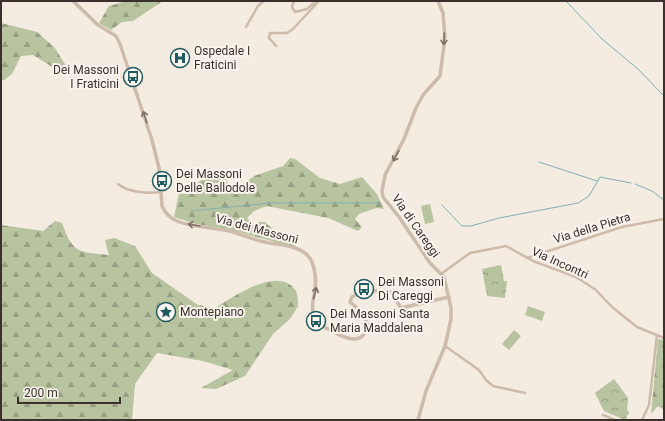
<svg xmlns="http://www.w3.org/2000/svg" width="665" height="421" font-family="Roboto,sans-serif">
	<defs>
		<pattern id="forest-firs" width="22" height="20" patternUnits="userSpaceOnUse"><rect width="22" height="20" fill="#b8c4a0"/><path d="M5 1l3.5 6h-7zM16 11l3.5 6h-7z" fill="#97a083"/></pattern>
		<pattern id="park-crowns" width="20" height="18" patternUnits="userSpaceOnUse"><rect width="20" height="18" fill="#b8c4a0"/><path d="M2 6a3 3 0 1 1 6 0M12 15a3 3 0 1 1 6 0" fill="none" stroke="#97a083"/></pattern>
	</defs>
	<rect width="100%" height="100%" fill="#f4ebe1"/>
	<g fill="url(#forest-firs)">
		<polygon points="126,1 163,1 133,21 122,22 111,30 99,23 109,6"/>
		<polygon points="1,23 37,32 55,48 69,71 57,70 33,55 21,56 12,74 4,80 1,80"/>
		<polygon points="290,158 295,159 320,178 340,184 362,177 377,194 384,209 376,208 359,214 355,219 362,227 358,231 328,218 267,206 254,211 247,218 254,226 259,222 265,222 277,233 290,240 297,248 228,229 196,224 174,217 179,193 185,194 209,173 212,175 222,171 231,190 245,183 254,176 283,166"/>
		<path d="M55,221L62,223C73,254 79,252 109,255L105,240L114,238L135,246L152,273L198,305L215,308C233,297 279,264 296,291C298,295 298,302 298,306L290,319L273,334L245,376L216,389L201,388L233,370L203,361L157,353L135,384L132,420H1V225L43,231Z"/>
		<polygon points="658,339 664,340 664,410 658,406 651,414"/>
	</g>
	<g fill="url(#park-crowns)">
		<polygon points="501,265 504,281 507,281 505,298 487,296 482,269"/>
		<polygon points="614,379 628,398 627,409 629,413 625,420 604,411 595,393"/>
	</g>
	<g fill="#b8c4a0">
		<polygon points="430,204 434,222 425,224 421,206"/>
		<polygon points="528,306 545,312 542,321 525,315"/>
		<polygon points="514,330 521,336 509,350 502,344"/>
	</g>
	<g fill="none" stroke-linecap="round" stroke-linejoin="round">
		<g stroke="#7fb0b2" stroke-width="1">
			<polyline points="566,1 602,39 638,69 664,96"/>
			<polyline points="539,162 597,181"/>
			<polyline points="635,184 652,191 664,200"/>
			<polyline points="442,205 462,226 471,226 499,218 578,203 589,196 600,177 631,183"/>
			<polyline points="191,211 270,203 380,203"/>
		</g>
		<g stroke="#cdbbac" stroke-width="2.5">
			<polyline points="294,1 292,7 295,12 307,9 316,1"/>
			<polyline points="246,27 258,6 264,1"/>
			<polyline points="276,46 269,38 270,33 287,33 293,29 319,1"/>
			<path d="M118,184C127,192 149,194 161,192"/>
			<polyline points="527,258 622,227 664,219"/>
			<polyline points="441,274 470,253 506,246 533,261 576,277 596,290 612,307 637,327 664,338"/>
			<polyline points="445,346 479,370 486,380 493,386 525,393"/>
			<polyline points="603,415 615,420"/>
			<polyline points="642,420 649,405 657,335"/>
		</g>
		<g stroke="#cdbbac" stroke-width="3.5">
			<path d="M73,1L98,25L116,36L120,44L152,140L159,168L162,206C165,213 170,218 177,221C194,228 215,227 233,232C244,235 254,240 265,242C277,245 296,245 306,254C310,257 313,264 314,269C322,297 296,315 332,331C339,335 346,339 354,339C363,339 365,333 368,326L363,313L350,302L352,297L365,290L391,292L401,308L449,297"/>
			<polyline points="418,420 426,391 445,346 451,319 451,308 444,277 430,263 399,217 383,197 382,191 385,175 404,139 416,108 423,95 440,76 445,37 443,13 438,1"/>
		</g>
	</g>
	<defs><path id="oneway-shaft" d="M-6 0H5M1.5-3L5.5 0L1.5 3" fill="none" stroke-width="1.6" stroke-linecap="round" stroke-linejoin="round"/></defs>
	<g stroke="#7d6f65">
		<use href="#oneway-shaft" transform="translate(444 39) rotate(92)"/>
		<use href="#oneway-shaft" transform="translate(145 117) rotate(-108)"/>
		<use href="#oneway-shaft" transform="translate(396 156) rotate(119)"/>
		<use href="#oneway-shaft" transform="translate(194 225) rotate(-171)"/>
		<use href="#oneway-shaft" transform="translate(315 293) rotate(-75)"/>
	</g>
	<defs>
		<g id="hospital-ring" transform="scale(1)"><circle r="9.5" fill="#fbf5ee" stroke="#1f5a5e" stroke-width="1.5"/><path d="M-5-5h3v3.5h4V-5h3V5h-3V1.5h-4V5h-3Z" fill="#1f5a5e"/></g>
		<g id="bus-ring" transform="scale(1)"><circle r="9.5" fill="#fbf5ee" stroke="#1f5a5e" stroke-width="1.5"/><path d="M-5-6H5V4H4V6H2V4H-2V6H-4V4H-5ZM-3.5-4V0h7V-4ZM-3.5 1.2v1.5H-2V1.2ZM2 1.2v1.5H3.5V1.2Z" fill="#1f5a5e"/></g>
		<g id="sight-ring" transform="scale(1)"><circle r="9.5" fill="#fbf5ee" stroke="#1f5a5e" stroke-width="1.5"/><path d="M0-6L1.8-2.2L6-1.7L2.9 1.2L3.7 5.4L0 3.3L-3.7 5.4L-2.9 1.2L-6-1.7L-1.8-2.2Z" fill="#1f5a5e"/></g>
	</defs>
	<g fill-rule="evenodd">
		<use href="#hospital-ring" x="180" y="58"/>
		<use href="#bus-ring" x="133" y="77"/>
		<use href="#bus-ring" x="162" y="181"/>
		<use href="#bus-ring" x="364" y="289"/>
		<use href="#sight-ring" x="166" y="312"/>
		<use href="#bus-ring" x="316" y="321"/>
	</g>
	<g text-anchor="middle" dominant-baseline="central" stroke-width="4" stroke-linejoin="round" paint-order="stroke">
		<g font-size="12" fill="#3b302b" stroke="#fbf5ee" text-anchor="start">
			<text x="194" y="51">Ospedale I<tspan x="194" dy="14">Fraticini</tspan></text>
			<text x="119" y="70" text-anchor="end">Dei Massoni<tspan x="119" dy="14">I Fraticini</tspan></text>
			<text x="176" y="174">Dei Massoni<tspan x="176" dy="14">Delle Ballodole</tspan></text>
			<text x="378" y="282">Dei Massoni<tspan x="378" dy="14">Di Careggi</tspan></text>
			<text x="180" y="312">Montepiano</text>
			<text x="330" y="314">Dei Massoni Santa<tspan x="330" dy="14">Maria Maddalena</tspan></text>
		</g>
		<g font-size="12" fill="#3b302b" stroke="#fbf5ee">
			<text transform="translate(416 226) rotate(55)">Via di Careggi</text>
			<text transform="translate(592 228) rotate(-17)">Via della Pietra</text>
			<text transform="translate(257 229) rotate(15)">Via dei Massoni</text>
			<text transform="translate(560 263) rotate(24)">Via Incontri</text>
		</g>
	</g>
	<rect width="665" height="421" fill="none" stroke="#3b302b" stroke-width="4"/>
	<path d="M18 397v6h102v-6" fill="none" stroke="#3b302b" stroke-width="2"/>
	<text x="24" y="397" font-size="12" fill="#3b302b" stroke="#fbf5ee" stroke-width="3" paint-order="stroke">200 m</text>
</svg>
